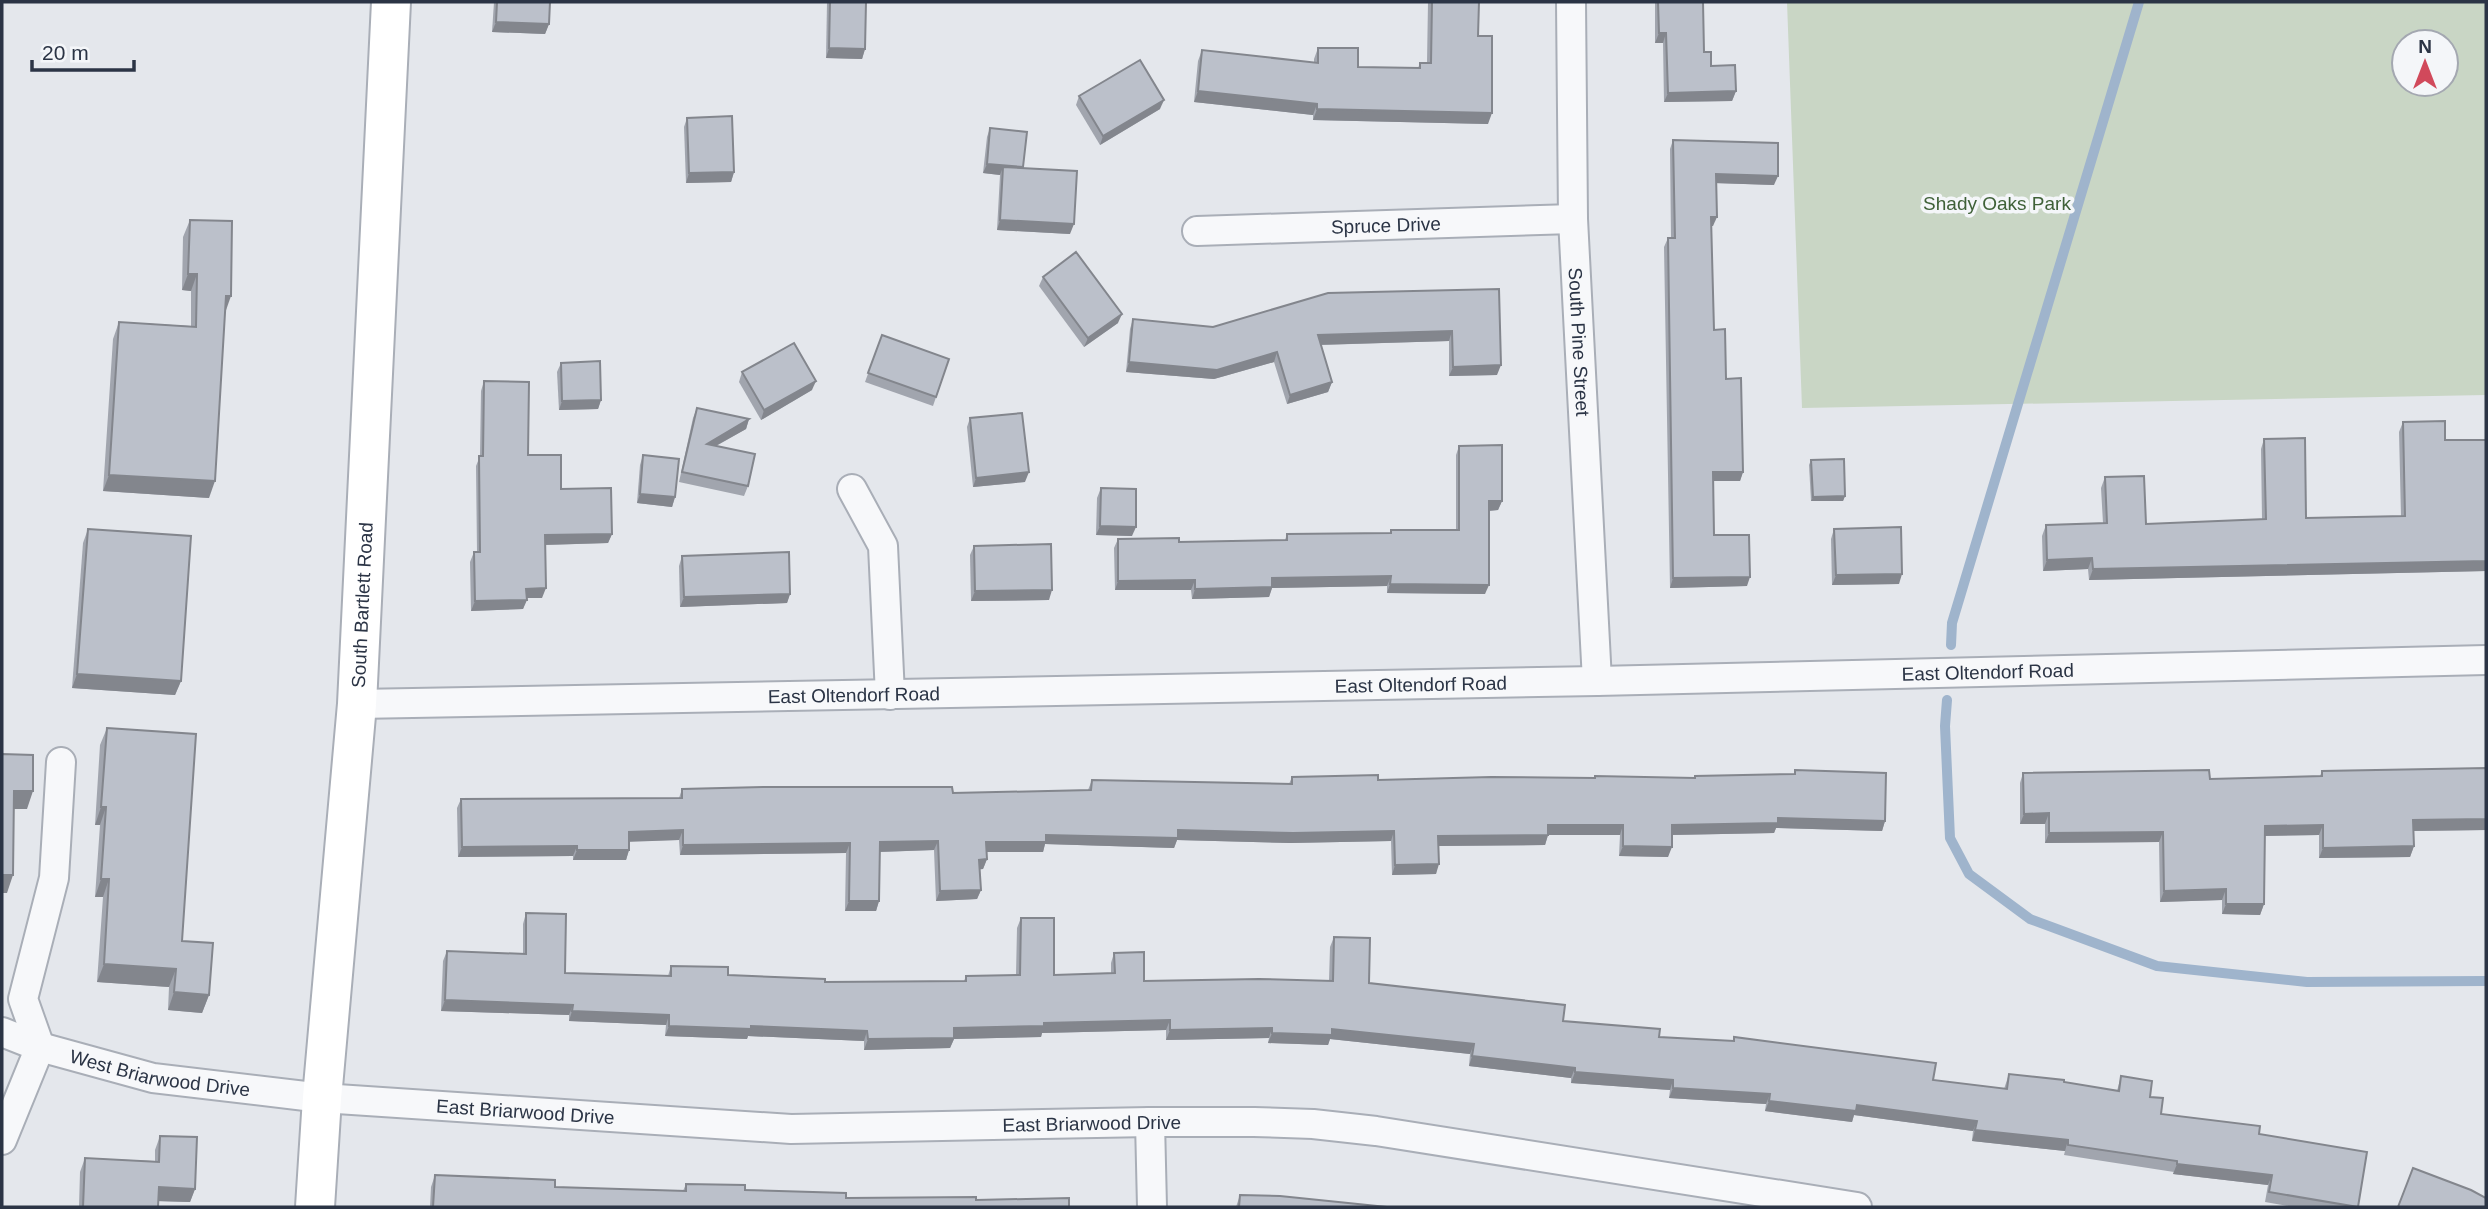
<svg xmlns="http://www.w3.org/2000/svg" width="2488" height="1209" font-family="Helvetica,sans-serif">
	<rect width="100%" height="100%" fill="#e4e7ec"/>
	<path fill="#c9d6c5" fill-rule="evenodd" d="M1787,2H2486V395L1802,408ZM2404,42H2446V84H2404Z"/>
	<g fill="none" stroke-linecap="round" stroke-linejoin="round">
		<g stroke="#9fb4cc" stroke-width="10">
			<polyline points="1951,645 1952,623 2139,2"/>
			<polyline points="1947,700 1945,726 1950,838 1969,874 2030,919 2157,966 2307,982 2486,981"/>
		</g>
		<g stroke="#a9aeb7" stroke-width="32">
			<g id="street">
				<path id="s1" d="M1571,2L1573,219L1597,681"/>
				<path id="s2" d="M1197,231L1573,219"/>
				<polyline points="852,489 883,546 890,695"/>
				<path id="s3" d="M357,704L1597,681L2486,660"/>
				<path id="s4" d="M2,1032L40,1047L153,1078L322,1098L791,1129L1150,1122H1254L1313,1124L1376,1131L1857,1207"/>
				<polyline points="1150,1122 1152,1207"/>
				<polyline points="2,1140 40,1047 23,999 54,878 61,762"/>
			</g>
		</g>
		<g stroke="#a9aeb7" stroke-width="42">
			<g id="secondary">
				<path id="s5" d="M315,1207L322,1098L357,704L391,2"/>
			</g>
		</g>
		<use href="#street" stroke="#f7f8fa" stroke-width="28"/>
		<use href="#secondary" stroke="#fff" stroke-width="38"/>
	</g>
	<g fill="#a1a5ae">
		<polygon points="494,2 550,2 549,24 545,34 492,32"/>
		<polygon points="827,2 866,2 865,49 862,59 826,58"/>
		<polygon points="1428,2 1479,2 1478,36 1488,124 1313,120 1313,115 1194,102 1198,61 1202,50 1314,63 1314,59 1318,48 1358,67 1418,68 1420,63 1427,63"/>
		<polygon points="1655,2 1703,2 1704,52 1711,66 1736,91 1732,101 1664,102 1663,43 1655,43"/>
		<polygon points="1079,96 1160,109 1100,145 1076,105"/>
		<polygon points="687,118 734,172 731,182 686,183 684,127"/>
		<polygon points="990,128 1070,234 997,230 1000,175 983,173 987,137"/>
		<polygon points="1673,140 1774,185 1716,183 1713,226 1711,226 1714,330 1726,379 1743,472 1740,481 1713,481 1714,535 1747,586 1670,588 1664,247 1668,238 1671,238 1670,149"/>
		<polygon points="190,220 225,311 209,498 103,491 113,339 119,322 191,326 191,291 182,290 183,237"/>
		<polygon points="1043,277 1118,323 1084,347 1039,286"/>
		<polygon points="1499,289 1497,375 1449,376 1449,341 1320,345 1332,382 1328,392 1287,404 1274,362 1214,379 1126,372 1130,329 1133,319 1213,327"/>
		<polygon points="882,335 949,359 933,406 865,382"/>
		<polygon points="561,363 601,400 598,409 559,410 557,372"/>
		<polygon points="742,372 812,390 761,420 739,382"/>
		<polygon points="484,381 528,455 561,489 612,534 608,543 545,545 542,598 527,598 523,609 471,611 470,562 474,552 477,552 476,466 480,456 481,391"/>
		<polygon points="697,408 749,419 746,429 716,446 748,486 744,496 679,482 693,418"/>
		<polygon points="970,418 1025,482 973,487 967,427"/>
		<polygon points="2403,422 2445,440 2486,571 2089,580 2088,569 2043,571 2042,536 2046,525 2103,523 2101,488 2105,477 2146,524 2262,519 2261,449 2264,439 2306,518 2401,516 2399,432"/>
		<polygon points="1459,446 1502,501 1498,510 1489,511 1485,594 1387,593 1387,586 1272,588 1269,597 1192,599 1191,590 1115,590 1114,548 1118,539 1179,542 1285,540 1287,534 1390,533 1391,530 1456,530 1456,455"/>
		<polygon points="643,455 675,497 672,507 637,503 640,465"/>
		<polygon points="1811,460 1845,496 1843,501 1811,501 1809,465"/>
		<polygon points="1101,488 1132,536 1096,535 1097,498"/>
		<polygon points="88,529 181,681 175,695 72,688 83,543"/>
		<polygon points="1834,529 1899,584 1832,585 1831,539"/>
		<polygon points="974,546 1049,600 971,601 970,555"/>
		<polygon points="682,556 790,594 787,603 680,607 679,566"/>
		<polygon points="107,728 182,941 209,995 202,1013 168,1010 169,987 97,982 103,897 95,897 100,825 95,825 100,745"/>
		<polygon points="2486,768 2486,830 2413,831 2414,846 2410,857 2319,858 2319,835 2265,836 2264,904 2260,915 2222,914 2222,900 2160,902 2159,842 2045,843 2045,824 2020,824 2020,783 2023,773 2210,779 2320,776 2322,771"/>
		<polygon points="1795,770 1885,821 1882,831 1776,828 1774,833 1672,835 1668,857 1619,856 1620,835 1548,835 1545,845 1439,846 1436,874 1392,875 1391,841 1290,843 1177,840 1174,848 1045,844 1043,852 987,852 987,859 983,869 980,869 981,890 977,899 936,901 934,850 880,852 879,901 876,911 845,911 846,853 680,855 679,840 629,841 629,850 626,860 573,860 573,856 458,857 457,808 461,799 679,798 682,789 953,793 1088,790 1092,780 1289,784 1292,777 1378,780 1594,778 1595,776 1694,778 1695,776 1794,774"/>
		<polygon points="526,913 565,973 668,976 671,966 728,975 825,982 964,981 966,976 1016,975 1017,928 1021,918 1054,975 1111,974 1111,963 1114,953 1144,981 1329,981 1330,947 1334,937 1369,983 1563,1021 1659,1037 1733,1041 1734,1037 1933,1080 2004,1089 2009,1074 2117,1091 2121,1076 2150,1097 2161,1114 2259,1134 2367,1152 2358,1207 2294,1207 2265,1202 2268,1185 2173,1174 2174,1172 2064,1155 2065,1151 1972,1141 1973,1131 1854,1115 1852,1122 1765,1111 1766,1104 1669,1098 1670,1090 1571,1083 1571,1078 1469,1066 1470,1054 1330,1039 1328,1045 1268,1043 1269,1038 1166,1040 1166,1030 1042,1033 1041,1037 954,1039 950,1048 864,1050 864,1041 748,1036 747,1039 665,1036 666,1025 569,1021 569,1015 441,1011 443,961 447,951 523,954 523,924"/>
		<polygon points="160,1136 195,1189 190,1202 159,1201 158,1207 79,1207 80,1172 85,1158 155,1161 155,1150"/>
		<polygon points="435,1175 555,1187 683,1191 686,1184 846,1198 976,1200 1069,1207 430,1207 431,1187"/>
		<polygon points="1240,1195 1387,1207 1236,1207"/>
	</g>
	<g fill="#83868d">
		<polygon points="496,22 549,24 545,34 492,32"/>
		<polygon points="1659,33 1666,33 1663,43 1655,43"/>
		<polygon points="829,48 865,49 862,59 826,58"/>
		<polygon points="1198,91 1317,104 1313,115 1194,102"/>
		<polygon points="1736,91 1732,101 1664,102 1668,93"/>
		<polygon points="1164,100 1160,109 1100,145 1103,136"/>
		<polygon points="1317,109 1492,113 1488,124 1313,120"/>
		<polygon points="987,164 1023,167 1020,177 1003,167 1000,175 983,173"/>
		<polygon points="734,172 731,182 686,183 689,173"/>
		<polygon points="1716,174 1778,176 1774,185 1713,183"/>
		<polygon points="1711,217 1717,217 1713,226 1707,226"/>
		<polygon points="1000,220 1074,224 1070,234 997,230"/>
		<polygon points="188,274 197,274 191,291 182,290"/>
		<polygon points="226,296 231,296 225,313"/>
		<polygon points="1122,314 1118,323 1084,347 1088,338"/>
		<polygon points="1452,331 1449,341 1314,345 1318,335"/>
		<polygon points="1277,352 1274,362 1214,379 1126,372 1129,362"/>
		<polygon points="1501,365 1497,375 1449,376 1453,367"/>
		<polygon points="816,381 812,390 761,420 764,410"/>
		<polygon points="1332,382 1328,392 1287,404 1290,395"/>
		<polygon points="601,400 598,409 559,410 562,401"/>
		<polygon points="749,419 746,429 703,453 707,444"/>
		<polygon points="1029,472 1025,482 973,487 976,478"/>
		<polygon points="1713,472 1743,472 1740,481 1710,481"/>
		<polygon points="109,475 215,481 209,498 103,491"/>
		<polygon points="640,494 675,497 672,507 637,503"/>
		<polygon points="1845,496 1843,501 1811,501 1813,497"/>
		<polygon points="1489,501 1502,501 1498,510 1486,511"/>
		<polygon points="1100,526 1136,527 1132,536 1096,535"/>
		<polygon points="612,534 608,543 541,545 545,535"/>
		<polygon points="2092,558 2088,569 2043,571 2047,560"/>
		<polygon points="2486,561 2486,571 2089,580 2093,569"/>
		<polygon points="1902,574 1899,584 1832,585 1836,575"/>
		<polygon points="1391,576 1387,586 1272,588 1269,597 1192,599 1195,589 1272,578"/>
		<polygon points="1750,577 1747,586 1670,588 1673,578"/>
		<polygon points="1195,580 1191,590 1115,590 1118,581"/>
		<polygon points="1390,584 1489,585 1485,594 1387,593"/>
		<polygon points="546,588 542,598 523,598 526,589"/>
		<polygon points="1052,590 1049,600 971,601 975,591"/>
		<polygon points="790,594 787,603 680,607 684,597"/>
		<polygon points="527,600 523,609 471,611 475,601"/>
		<polygon points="77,674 181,681 175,695 72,688"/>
		<polygon points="14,791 33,791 27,809 7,809"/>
		<polygon points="101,807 106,807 100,825 95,825"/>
		<polygon points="2049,813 2045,824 2020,824 2024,814"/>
		<polygon points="1778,818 1885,821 1882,831 1776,828 1774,833 1669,835 1672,825"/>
		<polygon points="2486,819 2486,830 2409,831 2413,820"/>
		<polygon points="1548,825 1623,825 1620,835 1545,835"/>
		<polygon points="2323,825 2319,835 2261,836 2265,826"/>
		<polygon points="683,830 679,840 625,842 629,832"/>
		<polygon points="1178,830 1394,831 1391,841 1290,843 1177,840 1174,848 1045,844 1043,852 982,852 986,842 1046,835"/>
		<polygon points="2163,832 2159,842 2045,843 2049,833"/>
		<polygon points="1548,835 1545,845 1435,846 1438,836"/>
		<polygon points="938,841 934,850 876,852 880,842"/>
		<polygon points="850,843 846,853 680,855 683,845"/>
		<polygon points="577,846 573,856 458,857 462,847"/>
		<polygon points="1623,846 1672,847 1668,857 1619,856"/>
		<polygon points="2414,846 2410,857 2319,858 2323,848"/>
		<polygon points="577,850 629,850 626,860 573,860"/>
		<polygon points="987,859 983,869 976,870 979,860"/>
		<polygon points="1439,864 1436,874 1392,875 1395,865"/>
		<polygon points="2,875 13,875 7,893 2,893"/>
		<polygon points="101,879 109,879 103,897 95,897"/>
		<polygon points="2226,889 2222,900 2160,902 2164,891"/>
		<polygon points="981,890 977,899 936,901 940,891"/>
		<polygon points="849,901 879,901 876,911 845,911"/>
		<polygon points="2226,904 2264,904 2260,915 2222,914"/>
		<polygon points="104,964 176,969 169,987 97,982"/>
		<polygon points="174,992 209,995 202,1013 168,1010"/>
		<polygon points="445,1000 573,1005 569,1015 441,1011"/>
		<polygon points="572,1011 669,1015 666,1025 569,1021"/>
		<polygon points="1170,1020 1166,1030 1042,1033 1041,1037 954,1039 950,1048 864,1050 868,1039 954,1028 1044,1023"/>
		<polygon points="669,1026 751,1026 867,1031 864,1041 748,1036 747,1039 665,1036"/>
		<polygon points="1272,1028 1269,1038 1166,1040 1170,1030"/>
		<polygon points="1332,1029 1474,1044 1470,1054 1330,1039 1328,1045 1268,1043 1272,1033"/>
		<polygon points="1472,1056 1575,1068 1571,1078 1469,1066"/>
		<polygon points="1575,1072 1673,1080 1670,1090 1571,1083"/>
		<polygon points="1673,1088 1770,1094 1766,1104 1669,1098"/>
		<polygon points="1769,1101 1857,1105 1977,1121 1973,1131 1854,1115 1852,1122 1765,1111"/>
		<polygon points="1975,1130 2068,1140 2065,1151 1972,1141"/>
		<polygon points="2177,1164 2272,1175 2268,1185 2173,1174"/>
		<polygon points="159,1187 195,1189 190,1202 154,1201"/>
	</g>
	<g fill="#bbc0ca" stroke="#83868d" stroke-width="2">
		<polygon points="497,2 550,2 549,24 496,22"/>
		<polygon points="830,2 866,2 865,49 829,48"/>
		<polygon points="1432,2 1479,2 1478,36 1492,36 1492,113 1317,109 1317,104 1198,91 1202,50 1318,63 1318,48 1358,48 1358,67 1420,68 1420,63 1431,63"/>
		<polygon points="1658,2 1703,2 1704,52 1711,52 1711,66 1735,65 1736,91 1668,93 1666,33 1659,33"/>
		<polygon points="1140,60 1164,100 1103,136 1079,96"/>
		<polygon points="732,116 734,172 689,173 687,118"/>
		<polygon points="990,128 1027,132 1023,167 987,164"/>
		<polygon points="1673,140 1778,143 1778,176 1716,174 1717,217 1711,217 1714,330 1725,329 1726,379 1741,378 1743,472 1713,472 1714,535 1749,535 1750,577 1673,578 1668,238 1675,238"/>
		<polygon points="1003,167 1077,171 1074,224 1000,220"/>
		<polygon points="190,220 232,221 231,296 226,296 215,481 109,475 119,322 196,327 197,274 188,274"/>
		<polygon points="1076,252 1122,314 1088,338 1043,277"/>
		<polygon points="1499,289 1501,365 1453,367 1452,331 1318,335 1332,382 1290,395 1277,352 1217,370 1129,362 1133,319 1213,327 1328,293"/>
		<polygon points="882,335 949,359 936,397 868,373"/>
		<polygon points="794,343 816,381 764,410 742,372"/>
		<polygon points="600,361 601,400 562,401 561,363"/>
		<polygon points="484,381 529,382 528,455 561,455 561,489 611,488 612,534 545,535 546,588 526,589 527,600 475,601 474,552 480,552 479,456 483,456"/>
		<polygon points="697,408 749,419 707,444 755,454 748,486 682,472"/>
		<polygon points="1022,413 1029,472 976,478 970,418"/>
		<polygon points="2445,421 2445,440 2486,440 2486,561 2093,569 2092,558 2047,560 2046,525 2107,523 2105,477 2144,476 2146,524 2266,519 2264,439 2305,438 2306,518 2405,516 2403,422"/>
		<polygon points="1502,445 1502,501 1489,501 1489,585 1390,584 1391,576 1272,578 1272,587 1195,589 1195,580 1118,581 1118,539 1179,538 1179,542 1287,540 1287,534 1391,533 1391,530 1459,530 1459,446"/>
		<polygon points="643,455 679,459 675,497 640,494"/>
		<polygon points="1844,459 1845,496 1813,497 1811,460"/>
		<polygon points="1101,488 1136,489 1136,527 1100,526"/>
		<polygon points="1901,527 1902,574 1836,575 1834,529"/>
		<polygon points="88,529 191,536 181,681 77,674"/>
		<polygon points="1051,544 1052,590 975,591 974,546"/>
		<polygon points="789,552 790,594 684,597 682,556"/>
		<polygon points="107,728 196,734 182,941 213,943 209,995 174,992 176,969 104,964 109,879 101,879 106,807 101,807"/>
		<polygon points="2,754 33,755 33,791 14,791 13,875 2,875"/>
		<polygon points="2486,768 2486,819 2413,820 2414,846 2323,848 2323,825 2265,826 2264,904 2226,904 2226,889 2164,891 2163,832 2049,833 2049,813 2024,814 2023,773 2209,770 2210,779 2322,776 2322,771"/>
		<polygon points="1795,770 1886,773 1885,821 1778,818 1778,823 1672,825 1672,847 1623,846 1623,825 1548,825 1548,835 1438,836 1439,864 1395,865 1394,831 1293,833 1178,830 1178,838 1046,835 1046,842 986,842 987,859 979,860 981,890 940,891 938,841 880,842 879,901 849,901 850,843 683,845 683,830 629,832 629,850 577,850 577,846 462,847 461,799 682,798 682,789 763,787 952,787 953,793 1091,790 1092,780 1292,784 1292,777 1378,775 1378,780 1491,777 1595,778 1595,776 1695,778 1695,776 1795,774"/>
		<polygon points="526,913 566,914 565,973 671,976 671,966 728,967 728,975 825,979 825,982 966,981 966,976 1020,975 1021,918 1054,918 1054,975 1115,973 1114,953 1144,952 1144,981 1259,979 1333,981 1334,937 1370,938 1369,983 1565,1005 1563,1021 1660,1029 1659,1037 1734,1041 1734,1037 1936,1063 1933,1080 2007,1089 2009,1074 2064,1080 2064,1082 2119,1091 2121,1076 2152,1081 2150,1097 2163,1098 2161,1114 2260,1126 2259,1134 2367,1152 2358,1207 2269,1192 2272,1175 2177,1164 2177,1161 2068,1145 2068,1140 1975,1130 1977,1121 1857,1105 1856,1111 1769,1101 1770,1094 1673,1088 1673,1080 1575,1072 1575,1068 1472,1056 1474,1044 1332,1029 1332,1035 1272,1033 1272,1028 1170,1030 1170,1020 1044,1023 1044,1026 954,1028 954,1038 868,1039 867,1031 751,1026 751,1029 669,1026 669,1015 572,1011 573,1005 445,1000 447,951 526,954"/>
		<polygon points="160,1136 197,1137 195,1189 159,1187 158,1207 83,1207 85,1158 159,1162"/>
		<polygon points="2413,1168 2471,1190 2486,1198 2486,1207 2398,1207"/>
		<polygon points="435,1175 555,1180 555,1187 686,1191 686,1184 745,1185 745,1190 846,1193 846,1198 976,1197 976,1200 1069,1198 1069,1207 433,1207"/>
		<polygon points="1240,1195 1280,1196 1387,1207 1239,1207"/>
	</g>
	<g text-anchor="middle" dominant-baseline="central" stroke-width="7" stroke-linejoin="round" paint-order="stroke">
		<g font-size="19" fill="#3f6138" stroke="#f4f6f9">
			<text x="1997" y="203">Shady Oaks Park</text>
		</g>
		<g font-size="19" fill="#2b3445" stroke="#f4f6f9">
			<text stroke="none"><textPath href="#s2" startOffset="189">Spruce Drive</textPath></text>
			<text stroke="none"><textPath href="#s1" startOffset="340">South Pine Street</textPath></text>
			<text stroke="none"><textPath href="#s5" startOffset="604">South Bartlett Road</textPath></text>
			<text stroke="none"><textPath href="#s3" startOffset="1631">East Oltendorf Road</textPath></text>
			<text stroke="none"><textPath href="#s3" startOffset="1064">East Oltendorf Road</textPath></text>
			<text stroke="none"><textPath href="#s3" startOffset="497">East Oltendorf Road</textPath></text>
			<text stroke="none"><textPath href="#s4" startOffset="164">West Briarwood Drive</textPath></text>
			<text stroke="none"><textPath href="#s4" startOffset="532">East Briarwood Drive</textPath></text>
			<text stroke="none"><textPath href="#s4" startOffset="1099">East Briarwood Drive</textPath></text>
		</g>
	</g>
	<rect width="2488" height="1209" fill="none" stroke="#2b3445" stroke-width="7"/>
	<g transform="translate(2425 63)"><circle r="33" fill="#f4f6f9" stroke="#a4a8b1" stroke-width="2"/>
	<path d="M0-5L12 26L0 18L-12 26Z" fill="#d1495b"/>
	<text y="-10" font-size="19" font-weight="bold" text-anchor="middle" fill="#2b3445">N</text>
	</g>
	<path d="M32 60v10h102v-10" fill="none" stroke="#2b3445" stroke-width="3.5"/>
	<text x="42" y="60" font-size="21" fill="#2b3445" stroke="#f4f6f9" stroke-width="5" paint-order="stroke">20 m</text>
</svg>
